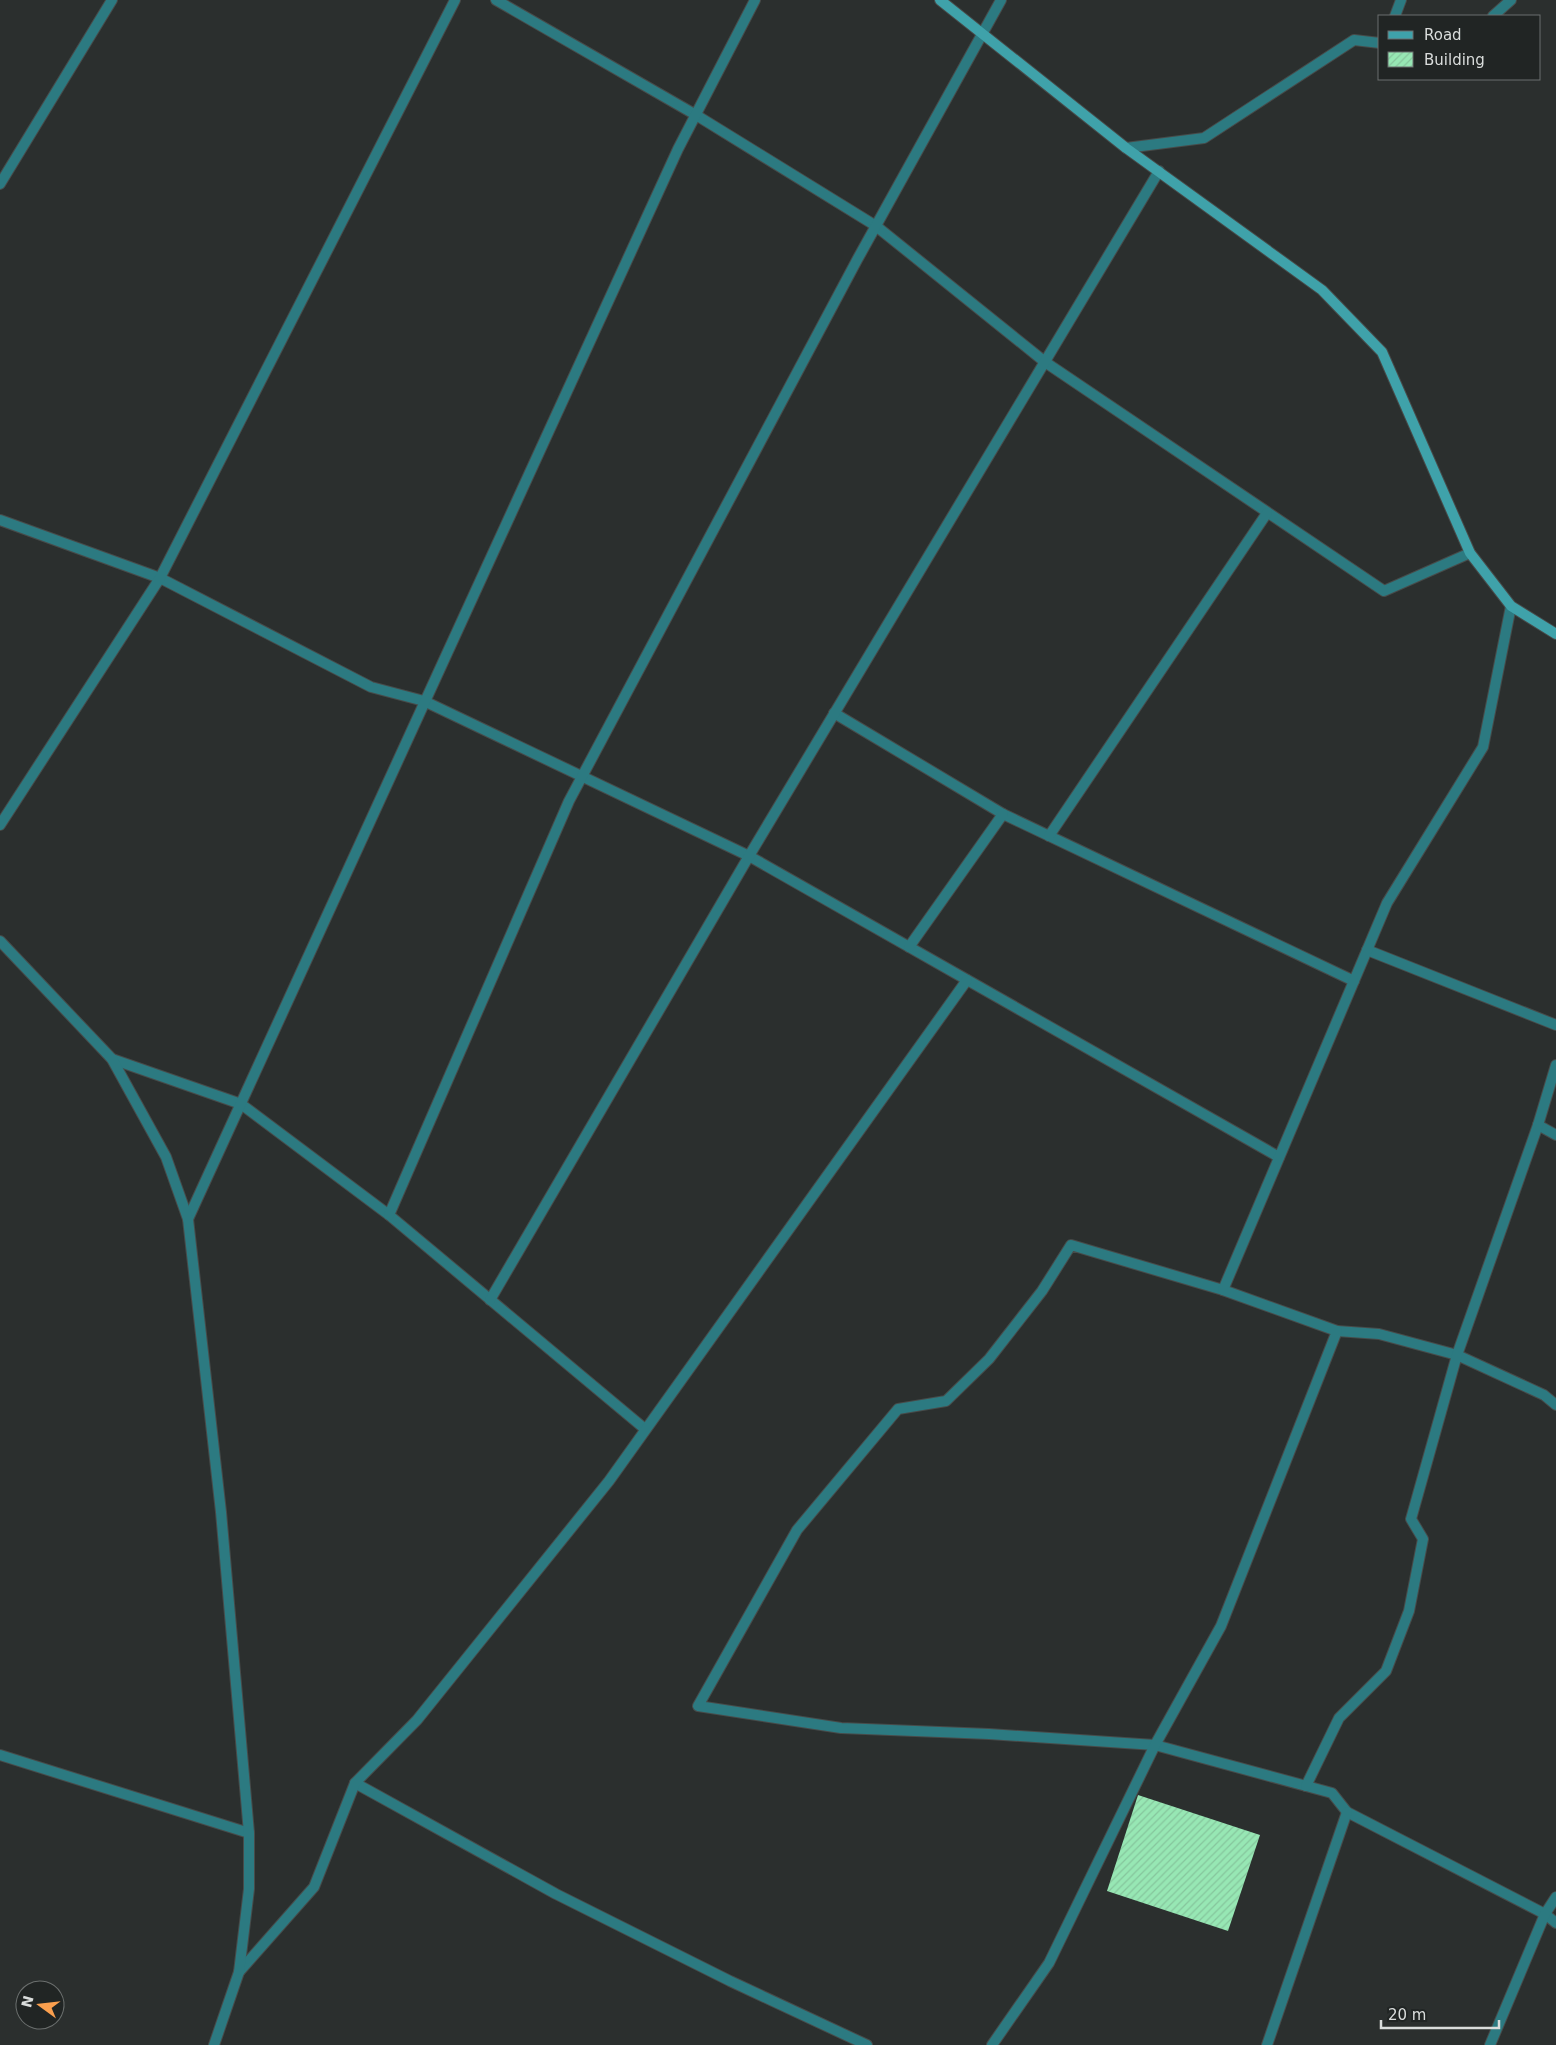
<svg xmlns="http://www.w3.org/2000/svg" width="1556" height="2045" font-family="'DejaVu Sans',sans-serif">
	<defs>
		<pattern id="building-hatch" width="6" height="6" patternUnits="userSpaceOnUse" patternTransform="scale(1.25)"><rect width="6" height="6" fill="#97e7b4"/><path d="M-1 1l2-2M0 6l6-6M5 7l2-2" fill="none" stroke="#86c69d"/></pattern>
	</defs>
	<rect width="100%" height="100%" fill="#2b2f2e"/>
	<polygon fill="url(#building-hatch)" points="1138,1795 1260,1835 1228,1931 1107,1891"/>
	<g fill="none" stroke-linecap="round" stroke-linejoin="round">
		<g stroke="#474b4a" stroke-width="12">
			<g id="minor">
				<polyline points="496,0 696,115 876,226 1045,362 1384,591 1470,553"/>
				<polyline points="1395,16 1401,0"/>
				<polyline points="1493,16 1511,0"/>
				<polyline points="1126,148 1204,138 1354,40 1380,43"/>
				<polyline points="0,184 112,0"/>
				<polyline points="0,520 160,578 371,687 424,701 749,856 1279,1157"/>
				<polyline points="834,713 1003,814 1354,981"/>
				<polyline points="0,825 160,578 455,0"/>
				<polyline points="1049,836 1267,513"/>
				<polyline points="909,947 1003,814"/>
				<polyline points="1367,950 1556,1025"/>
				<polyline points="112,1059 241,1104 389,1215 645,1429"/>
				<polyline points="1538,1125 1556,1135"/>
				<polyline points="389,1215 569,801 857,260 1001,0"/>
				<polyline points="188,1219 678,149 755,0"/>
				<polyline points="1223,1290 1071,1245 1042,1291 989,1359 946,1401 898,1409 797,1530 698,1706 841,1728 989,1734 1155,1745 1332,1793 1347,1812 1545,1914 1556,1923"/>
				<polyline points="490,1300 749,856 1159,171"/>
				<polyline points="1337,1331 1379,1334 1457,1355 1544,1395 1556,1405"/>
				<polyline points="0,1755 249,1833"/>
				<polyline points="355,1783 556,1894 730,1981 867,2045"/>
				<polyline points="1306,1786 1339,1718 1386,1671 1409,1611 1423,1539 1411,1519 1457,1355 1538,1125 1556,1065"/>
				<polyline points="239,1972 314,1887 355,1783 417,1720 609,1481 967,980"/>
				<polyline points="992,2045 1049,1963 1155,1745 1221,1626 1337,1331 1223,1290 1387,903 1483,747 1511,606"/>
				<polyline points="1267,2045 1347,1812"/>
				<polyline points="1490,2045 1545,1914 1556,1897"/>
			</g>
		</g>
		<g stroke="#474b4a" stroke-width="12">
			<polyline id="tertiary" points="0,941 112,1059 166,1157 188,1219 221,1512 249,1833 249,1889 239,1972 214,2045"/>
		</g>
		<g stroke="#474b4a" stroke-width="12">
			<polyline id="secondary" points="940,0 1126,148 1322,290 1382,352 1470,553 1511,606 1556,634"/>
		</g>
		<use href="#minor" stroke="#2c7a81" stroke-width="10"/>
		<use href="#tertiary" stroke="#2c7a81" stroke-width="10"/>
		<use href="#secondary" stroke="#3fa2aa" stroke-width="10"/>
	</g>
	<rect x="1378" y="15" width="162" height="65" fill="#212524" stroke="#6b6f6e"/>
	<rect x="1388" y="31" width="25" height="8" fill="#3fa2aa" stroke="#6b6f6e"/>
	<text x="1424" y="40" font-size="15" fill="#dadddc">Road</text>
	<rect x="1388" y="52" width="25" height="15" fill="url(#building-hatch)" stroke="#6b6f6e"/>
	<text x="1424" y="65" font-size="15" fill="#dadddc">Building</text>
	<g transform="translate(40 2005) rotate(285)"><circle r="24" fill="#212524" stroke="#6b6f6e"/>
	<path d="M0-4L9 19L0 12L-9 19Z" fill="#fa9f4e"/>
	<text y="-8" font-size="14" font-weight="bold" text-anchor="middle" fill="#dadddc">N</text>
	</g>
	<path d="M1381 2020v8h118v-8" fill="none" stroke="#dadddc" stroke-width="2.5"/>
	<text x="1388" y="2020" font-size="15" fill="#dadddc" stroke="#212524" stroke-width="4" paint-order="stroke">20 m</text>
</svg>
